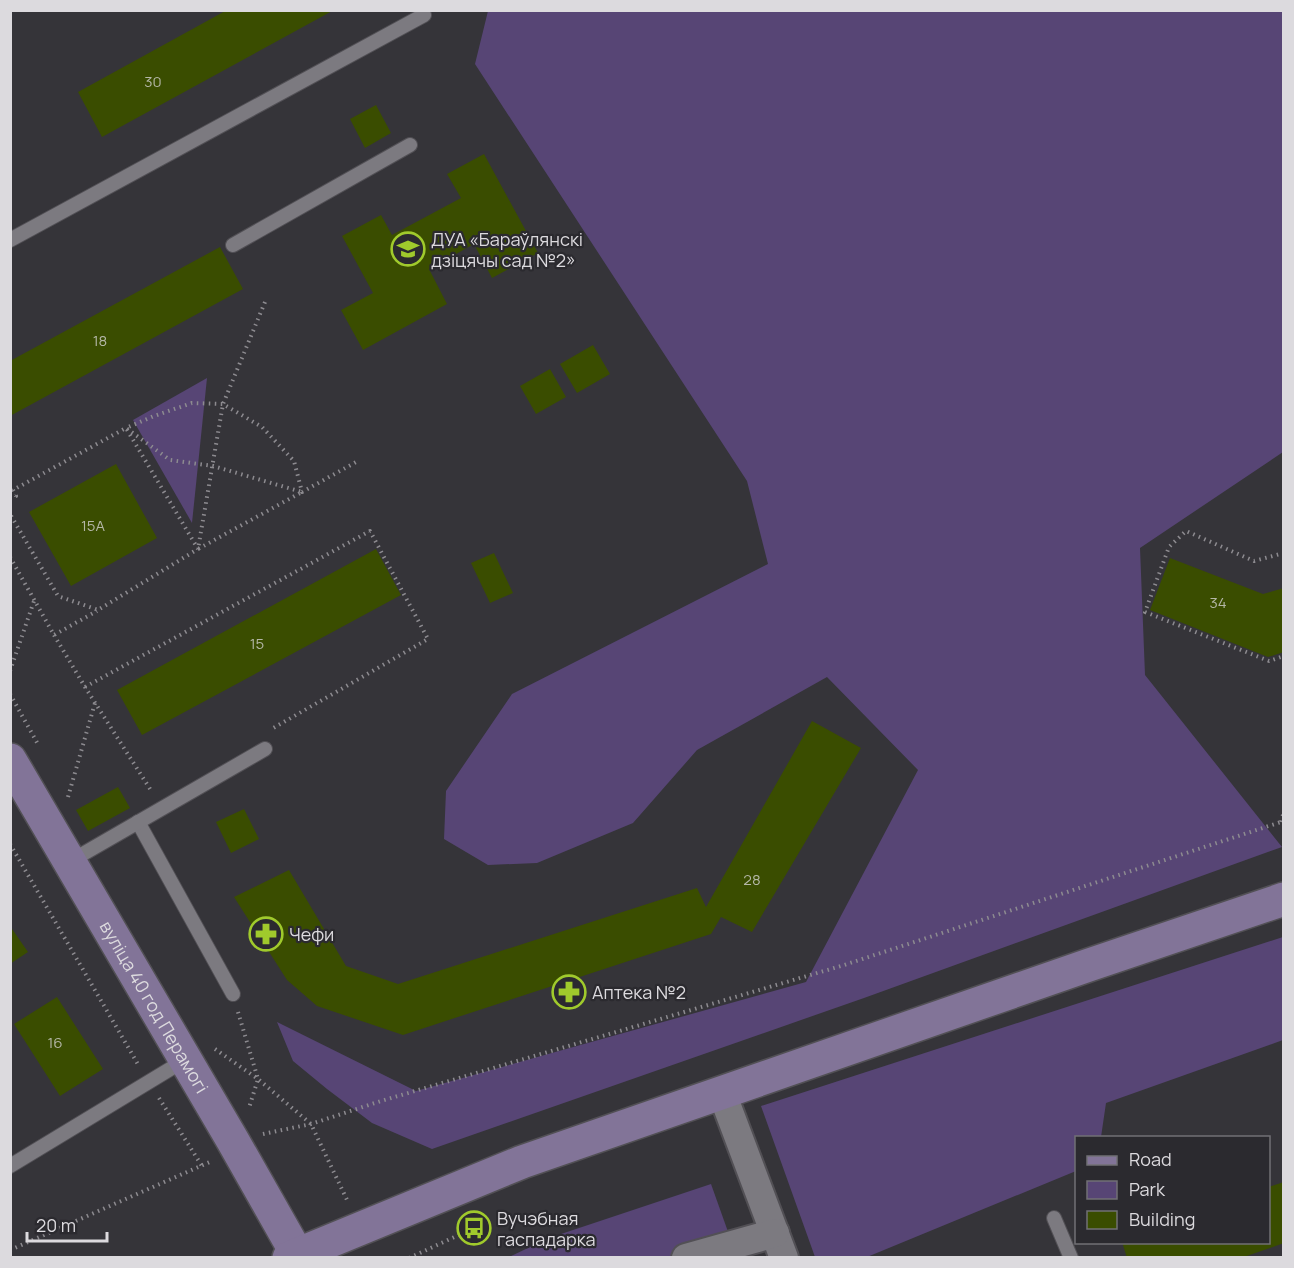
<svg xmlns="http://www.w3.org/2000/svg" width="1294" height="1268" font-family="Manrope,sans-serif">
	<rect width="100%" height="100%" fill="#353439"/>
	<g fill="#574575">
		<polygon points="488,11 1283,11 1283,452 1140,548 1145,675 1282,847 864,998 432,1149 372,1123 327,1089 293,1061 277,1022 416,1091 806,982 918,770 827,677 697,750 633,823 537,863 488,865 444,839 446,791 512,694 768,564 747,481 475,64"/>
		<polygon points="207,378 192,523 133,420"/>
		<polygon points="1283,937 1283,1040 1106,1103 1101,1137 1076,1138 1076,1171 867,1257 815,1257 761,1106"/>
		<polygon points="711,1184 737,1257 507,1258 549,1238"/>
	</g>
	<g fill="#3a4d00">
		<polygon points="227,10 334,10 102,137 78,92"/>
		<polygon points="376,105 391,133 365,148 350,119"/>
		<polygon points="484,154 538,253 492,278 474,244 429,269 447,304 363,350 341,310 373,293 342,236 381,215 392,235 461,198 447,174"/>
		<polygon points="220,247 243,289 10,416 10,361"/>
		<polygon points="593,345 610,374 577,393 560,364"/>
		<polygon points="550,369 566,397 536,414 520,386"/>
		<polygon points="116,464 157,538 71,586 29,512"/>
		<polygon points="376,549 401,595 142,735 117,690"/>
		<polygon points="494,553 513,593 490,603 471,563"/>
		<polygon points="1170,558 1263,594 1284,588 1284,652 1268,657 1150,610"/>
		<polygon points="812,721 861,748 752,932 721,917 711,934 403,1035 317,1006 287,980 234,897 289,870 346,966 398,984 697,888 706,907"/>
		<polygon points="118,787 130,808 88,831 76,810"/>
		<polygon points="244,809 259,839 231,853 216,822"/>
		<polygon points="10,926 28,952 10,964"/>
		<polygon points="57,997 103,1069 60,1096 14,1024"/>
		<polygon points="1284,1182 1284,1243 1241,1258 1127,1258 1122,1242 1268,1242 1268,1187"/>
	</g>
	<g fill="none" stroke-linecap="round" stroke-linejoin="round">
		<g stroke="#525055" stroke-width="16">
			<g id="lane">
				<polyline points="10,240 424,15"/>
				<polyline points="233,245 410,145"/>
				<polyline points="138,822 233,994"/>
				<polyline points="69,862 265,749"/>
				<polyline points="10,1166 185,1060"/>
				<polyline points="1054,1218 1071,1258"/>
			</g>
		</g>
		<g stroke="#525055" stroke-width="32">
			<g id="street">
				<polyline points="722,1093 784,1258"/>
				<polyline points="686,1258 775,1233"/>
			</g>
		</g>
		<g stroke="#525055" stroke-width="36">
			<g id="secondary">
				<path id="s1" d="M10,760L233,1141L297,1254"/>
				<polyline points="289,1258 522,1162 1089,965 1284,899"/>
			</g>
		</g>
		<g stroke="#8d8b90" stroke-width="4" stroke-dasharray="1.5 4.5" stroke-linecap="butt">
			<polyline points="265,302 223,404 198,549 302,492 213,466 170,460 126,428 154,416 192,403 223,404 262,427 294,461 302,492 358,461"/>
			<polyline points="10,499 16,496 13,490 126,428 198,549 98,610 58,596 10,514"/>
			<polyline points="1284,553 1254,561 1186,531 1169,547 1145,612 1269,661 1284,656"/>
			<polyline points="10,557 54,635 97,611"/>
			<polyline points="54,635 85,687 152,792"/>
			<polyline points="10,671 34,601"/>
			<polyline points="85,687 370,531 428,639 270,730"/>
			<polyline points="10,694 39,746"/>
			<polyline points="68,797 95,703"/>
			<polyline points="1281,822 1284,811"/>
			<polyline points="10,844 139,1066"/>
			<polyline points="238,1012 258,1079 249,1108"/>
			<polyline points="215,1049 258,1079 311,1124 348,1202"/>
			<polyline points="159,1098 202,1166"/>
			<polyline points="263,1134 311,1124 381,1101 841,966 1284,821"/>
			<polyline points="10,1250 212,1161"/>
			<polyline points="409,1258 474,1228 468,1214"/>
		</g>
		<use href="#lane" stroke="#7c7a80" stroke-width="14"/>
		<use href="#street" stroke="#7c7a80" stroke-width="28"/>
		<use href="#secondary" stroke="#827498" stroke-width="33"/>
	</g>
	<defs>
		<g id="school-ring" transform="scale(1.725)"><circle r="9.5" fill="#2b2a2f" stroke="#a0ca2c" stroke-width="1.5"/><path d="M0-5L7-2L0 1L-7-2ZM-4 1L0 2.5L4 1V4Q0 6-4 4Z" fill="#a0ca2c"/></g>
		<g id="pharmacy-ring" transform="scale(1.725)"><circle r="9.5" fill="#2b2a2f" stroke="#a0ca2c" stroke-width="1.5"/><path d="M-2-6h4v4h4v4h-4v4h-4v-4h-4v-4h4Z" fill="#a0ca2c"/></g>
		<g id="bus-ring" transform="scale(1.725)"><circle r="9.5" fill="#2b2a2f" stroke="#a0ca2c" stroke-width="1.5"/><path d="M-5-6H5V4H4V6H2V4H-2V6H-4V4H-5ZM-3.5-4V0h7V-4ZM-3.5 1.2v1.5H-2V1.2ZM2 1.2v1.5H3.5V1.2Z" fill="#a0ca2c"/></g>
	</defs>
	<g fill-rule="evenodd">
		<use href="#school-ring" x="408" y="249"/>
		<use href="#pharmacy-ring" x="266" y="934"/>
		<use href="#pharmacy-ring" x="569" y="992"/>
		<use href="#bus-ring" x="474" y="1228"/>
	</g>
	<g text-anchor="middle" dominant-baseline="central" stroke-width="4.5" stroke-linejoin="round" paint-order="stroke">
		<g font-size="15" fill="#b4b7a6">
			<text x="153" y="81">30</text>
			<text x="100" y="340">18</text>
			<text x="93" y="525">15А</text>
			<text x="1218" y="602">34</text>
			<text x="257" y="643">15</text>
			<text x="752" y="879">28</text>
			<text x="55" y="1042">16</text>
		</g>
		<g font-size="18" fill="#dcdade" stroke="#2b2a2f" text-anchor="start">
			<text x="431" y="239">ДУА «Бараўлянскі<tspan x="431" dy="21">дзіцячы сад №2»</tspan></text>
			<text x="289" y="934">Чефи</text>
			<text x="592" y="992">Аптека №2</text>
			<text x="497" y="1218">Вучэбная<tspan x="497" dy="21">гаспадарка</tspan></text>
		</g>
		<g font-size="18" fill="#dcdade" stroke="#2b2a2f">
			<text stroke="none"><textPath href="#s1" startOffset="286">вуліца 40 год Перамогі</textPath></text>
		</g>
	</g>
	<rect width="1294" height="1268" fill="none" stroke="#dcdade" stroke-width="24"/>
	<rect x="1075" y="1136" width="195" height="108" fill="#2b2a2f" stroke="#727075" stroke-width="1.5"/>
	<rect x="1087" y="1156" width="30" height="9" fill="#827498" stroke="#727075" stroke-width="1.5"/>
	<text x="1129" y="1166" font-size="18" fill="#dcdade">Road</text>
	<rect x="1087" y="1181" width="30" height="18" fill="#574575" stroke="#727075" stroke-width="1.5"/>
	<text x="1129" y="1196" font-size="18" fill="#dcdade">Park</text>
	<rect x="1087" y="1211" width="30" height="18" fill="#3a4d00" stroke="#727075" stroke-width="1.5"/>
	<text x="1129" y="1226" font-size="18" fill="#dcdade">Building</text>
	<path d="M27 1232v9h80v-9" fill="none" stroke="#dcdade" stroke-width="3"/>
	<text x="36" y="1232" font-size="18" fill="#dcdade" stroke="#2b2a2f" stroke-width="4.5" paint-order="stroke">20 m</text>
</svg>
